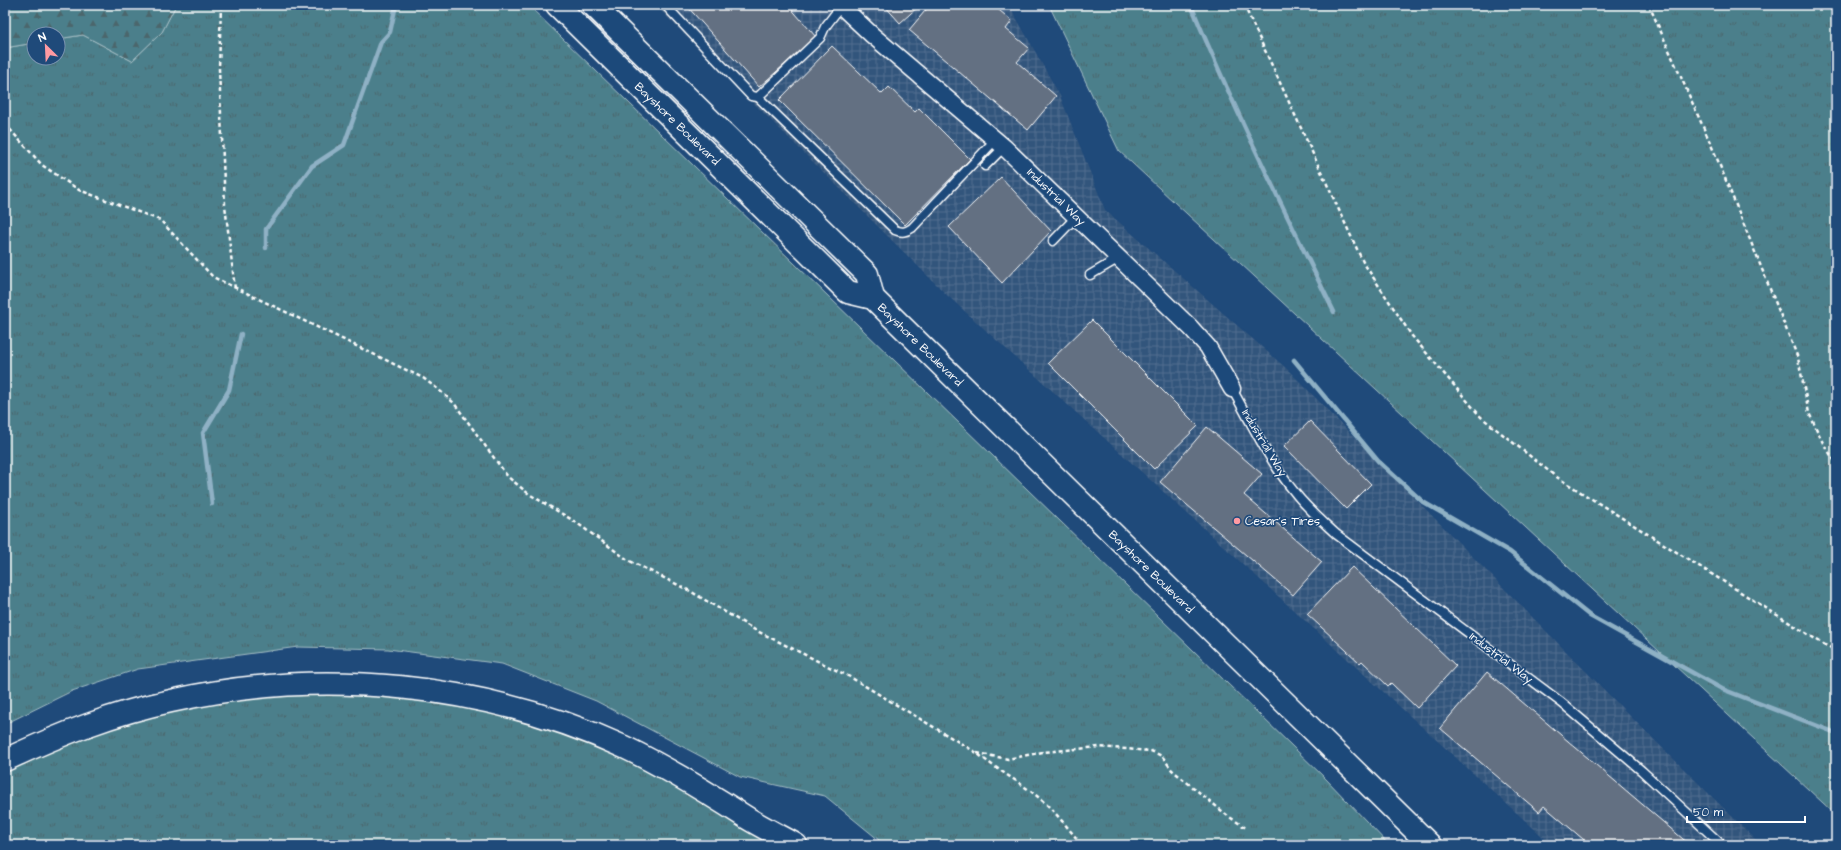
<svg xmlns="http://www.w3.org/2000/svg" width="1841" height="850" font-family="'Architects Daughter',sans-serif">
	<defs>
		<pattern id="industrial-grid" width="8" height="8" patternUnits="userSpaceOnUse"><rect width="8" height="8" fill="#33557c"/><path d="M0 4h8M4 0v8" fill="none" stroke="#526e90"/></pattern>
		<pattern id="grass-tufts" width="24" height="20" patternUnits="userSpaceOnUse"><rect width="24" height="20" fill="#4c7f8b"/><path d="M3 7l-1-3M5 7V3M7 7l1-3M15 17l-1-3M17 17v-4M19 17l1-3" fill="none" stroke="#4c666c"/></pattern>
		<pattern id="forest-firs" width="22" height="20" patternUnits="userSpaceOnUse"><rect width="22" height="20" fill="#4c7f8b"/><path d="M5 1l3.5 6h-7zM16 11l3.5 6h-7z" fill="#4c666c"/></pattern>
	</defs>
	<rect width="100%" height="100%" fill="#1f4a7a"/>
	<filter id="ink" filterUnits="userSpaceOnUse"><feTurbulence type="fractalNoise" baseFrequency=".025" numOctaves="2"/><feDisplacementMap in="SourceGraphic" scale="8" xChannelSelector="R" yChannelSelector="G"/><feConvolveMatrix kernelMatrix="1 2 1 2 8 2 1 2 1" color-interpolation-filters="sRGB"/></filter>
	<g filter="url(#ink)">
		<polygon fill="url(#industrial-grid)" points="655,5 1009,5 1060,96 1105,210 1287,369 1631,717 1761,845 1552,845 948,296"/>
		<g fill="url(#grass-tufts)" stroke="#a6bfc5">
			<polygon points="176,5 528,5 1326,779 1389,845 885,845 825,796 740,777 596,701 502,664 388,649 298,647 138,669 72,691 5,724 5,48 34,43 34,58 58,58 58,39 83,35 132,61 162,32"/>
			<polygon points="1049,5 1836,5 1836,815 1119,151"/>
			<polygon points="347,684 589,733 774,845 5,845 5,760 102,720"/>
		</g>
		<polygon fill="url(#forest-firs)" stroke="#a6bfc5" points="5,5 176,5 162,32 132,61 83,35 58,39 58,34 34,34 34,43 5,48"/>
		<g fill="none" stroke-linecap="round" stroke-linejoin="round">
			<g stroke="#8fb1c5" stroke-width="4.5">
				<path d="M1191,5C1234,109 1284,210 1334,312"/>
				<polyline points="266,248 266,229 312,166 344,145 381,42 390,32 396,5"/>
				<polyline points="1294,360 1378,461 1423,502 1510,552 1590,616 1722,689 1836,733"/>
				<polyline points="212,504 203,433 229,390 241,334"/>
			</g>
		</g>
		<g fill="#637082" stroke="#fff">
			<polygon points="686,5 788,5 816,37 759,87"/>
			<polygon points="884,5 920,5 900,23"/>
			<polygon points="930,5 993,5 1012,21 1006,29 1029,48 1017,62 1056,96 1028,130 909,30"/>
			<polygon points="832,46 882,94 889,87 915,112 919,108 970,159 905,225 779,100"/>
			<polygon points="1001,177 1051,231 1002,283 949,227"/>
			<polygon points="1092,320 1198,426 1154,469 1048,363"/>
			<polygon points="1310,421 1371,484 1346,509 1284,446"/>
			<polygon points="1207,427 1262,474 1244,495 1322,562 1293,595 1160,482"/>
			<polygon points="1352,567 1456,666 1417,708 1391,683 1388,686 1362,661 1360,663 1307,614"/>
			<polygon points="1487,672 1690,845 1590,845 1544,806 1539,812 1440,728"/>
		</g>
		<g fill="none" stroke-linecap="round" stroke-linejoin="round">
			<g stroke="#fff" stroke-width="11">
				<g id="service">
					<polyline points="665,5 751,96 758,97 820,38 825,27 841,6"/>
					<path d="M758,97L895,230C902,233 906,232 912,228L996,139"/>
					<polyline points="985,166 1004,147"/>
					<polyline points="1053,241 1076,217"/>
					<polyline points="1090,275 1119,258"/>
					<path d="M1232,389C1252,424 1270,463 1296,494C1308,509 1322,521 1336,534L1562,703L1642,771L1722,845"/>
				</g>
			</g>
			<g stroke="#fff" stroke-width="19">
				<polyline id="minor" points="840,5 872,35 1004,147 1191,328 1208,347 1232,389"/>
			</g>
			<g stroke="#fff" stroke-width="25">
				<g id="primary">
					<polyline points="557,5 848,292 873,298 1430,845"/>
					<polyline points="593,5 867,274 873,298"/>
					<path d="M5,760C59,735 113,713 171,701C321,667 484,683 624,747C666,767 705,791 744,816C761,827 779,835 796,845"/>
				</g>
			</g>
			<g stroke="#fff" stroke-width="2.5" stroke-dasharray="4 3" stroke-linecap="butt">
				<polyline points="221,5 219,69 225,205 235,289"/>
				<polyline points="1244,5 1363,262 1412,336 1481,417 1555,476 1825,645 1836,650"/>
				<polyline points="1649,5 1716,156 1798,358 1809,413 1823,443 1836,463"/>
				<path d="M5,124L42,165L79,190L160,220L213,277L423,378L439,390L454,403L508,477L529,494L574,521L628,560L690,591L755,630L850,677L977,753C994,768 1015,779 1033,793C1052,807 1067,827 1082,845"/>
				<polyline points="977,753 1008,759 1043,752 1099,747 1151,751 1162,756 1172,770 1228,816 1246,828"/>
			</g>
			<use href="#service" stroke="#1f4a7a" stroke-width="8"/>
			<use href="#minor" stroke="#1f4a7a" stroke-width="16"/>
			<use href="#primary" stroke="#1f4a7a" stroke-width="22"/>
		</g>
	</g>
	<circle fill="#ff9aa2" stroke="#1f4a7a" stroke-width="1.5" cx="1237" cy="521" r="4"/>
	<g text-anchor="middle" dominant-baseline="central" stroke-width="3.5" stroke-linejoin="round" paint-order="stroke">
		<g font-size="12" fill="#fff" stroke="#1f4a7a">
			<text transform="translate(677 124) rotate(44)">Bayshore Boulevard</text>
			<text transform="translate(1056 197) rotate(44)">Industrial Way</text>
			<text transform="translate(920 345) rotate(44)">Bayshore Boulevard</text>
			<text transform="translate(1264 443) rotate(59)">Industrial Way</text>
			<text transform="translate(1151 572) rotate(44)">Bayshore Boulevard</text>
			<text transform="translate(1501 658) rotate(37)">Industrial Way</text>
		</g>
		<g font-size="12" fill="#fff" stroke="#1f4a7a" text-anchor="start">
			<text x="1245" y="521">Cesar's Tires</text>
		</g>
	</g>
	<rect width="1841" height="850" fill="none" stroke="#1f4a7a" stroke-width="20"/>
	<rect x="10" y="10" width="1821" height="830" fill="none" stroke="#fff" stroke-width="1.5" filter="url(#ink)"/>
	<g transform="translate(46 46) rotate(336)"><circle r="19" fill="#1f4a7a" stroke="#7992af"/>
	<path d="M0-3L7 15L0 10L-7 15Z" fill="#ff9aa2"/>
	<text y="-6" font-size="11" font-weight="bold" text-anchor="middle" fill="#ffffff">N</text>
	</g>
	<path d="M1687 816v6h118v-6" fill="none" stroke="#ffffff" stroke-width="2"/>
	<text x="1693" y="816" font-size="12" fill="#ffffff" stroke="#1f4a7a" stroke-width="3" paint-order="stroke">50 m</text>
</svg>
